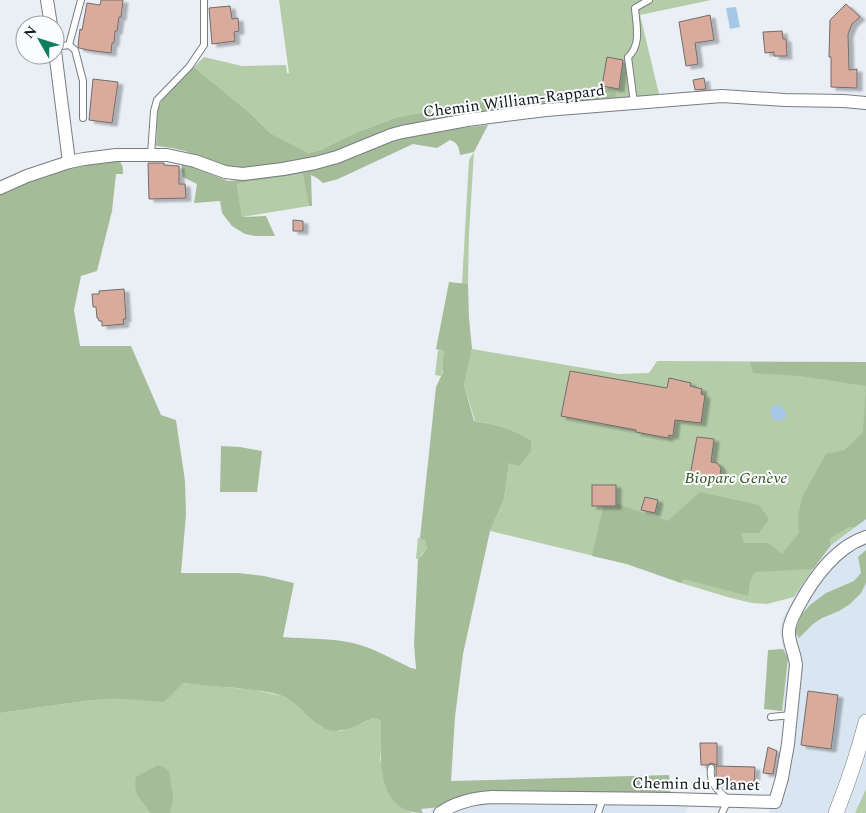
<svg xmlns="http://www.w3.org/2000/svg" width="866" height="813" font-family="Spectral,serif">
	<defs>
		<filter id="shadow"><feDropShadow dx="5" dy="3" stdDeviation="1" flood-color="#0004"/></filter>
	</defs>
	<rect width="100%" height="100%" fill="#eaeff5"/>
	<g fill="#d9e5f0">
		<polygon points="866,519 866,813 769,813 783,739 785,711 782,711 788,659 783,649 780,630 782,619 794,597 813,569 831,545"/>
		<polygon points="463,798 691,799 685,813 431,813 432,808 446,805"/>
	</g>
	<g fill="#b4cca8">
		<polygon points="279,0 711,0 640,15 660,98 615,100 600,87 478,103 398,117 355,133 320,150 307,153 270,133 250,113 194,67 204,57 242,66 286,65 287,73 289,73"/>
		<polygon points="474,152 469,233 468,284 462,284 469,160"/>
		<polygon points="304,174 309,206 242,217 237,184"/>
		<path d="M472,349L619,374L649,373L657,361L866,362V519L831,545L813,569L794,597L767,604L752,603L731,598L681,583L627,564L490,531L504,499L509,463L531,440C510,428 498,425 475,421L464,385Z"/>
		<path d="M438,350L444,351C442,359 445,369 441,376L435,375Z"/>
		<polygon points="418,538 420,538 425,541 427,548 418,559 416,559"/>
		<polygon points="183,683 255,690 282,696 293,701 321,727 341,731 375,718 381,721 380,760 397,804 412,813 0,813 0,713 92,700 124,699"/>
		<polygon points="866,789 866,813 855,813"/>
	</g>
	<g fill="#a4bc98">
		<path d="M194,67L250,113L270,133L308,153L320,150L355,133L398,117L478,103L600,87L616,92L615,100L486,111L397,128L334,152L301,160L246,168H232L217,163L185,151L172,148L156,146C157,135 156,121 158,110C162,94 183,78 194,67Z"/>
		<path d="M488,125L474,152L460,155C459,147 458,143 450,140L437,148L413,144L338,179L323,183L317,178L311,175L312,206H309L303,174L237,184L242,217L266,216L275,236H255L245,234L232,226L222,213L220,201L194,203L197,184L183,177L181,162L228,181L252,179L333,164L351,158L385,142L404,138L460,128Z"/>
		<path d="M105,161H119C123,165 123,168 123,174H116L112,211L97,271L81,276L74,310L80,346H131L161,415L176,420L185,481L186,514L181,573H238L264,576L294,583L283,637C306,639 332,638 353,643C374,648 392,659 411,668L416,669L414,644L418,559L422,555L427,548L425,541L420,538L436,387L443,372V357L444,351L436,349L449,282L468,284L469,318L472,349L464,385L474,421C498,425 510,428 531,440V451L519,466L509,463L504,499L490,531L463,654L455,717L451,781L669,775L671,795L446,805L432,808L421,809L423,813C375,813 380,754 381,721L375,718C364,721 354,728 343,730C315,736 305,704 282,696C268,691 252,690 237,688C219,687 201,685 183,683L164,702L124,699L92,700L0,713V192L48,173Z"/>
		<polygon points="750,362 866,362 866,519 855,527 849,527 829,539 831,545 813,569 755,572 750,581 748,596 684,579 681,583 627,564 592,556 605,500 668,521 700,492 759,505 769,519 759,533 741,533 744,543 768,543 782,554 799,533 798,516 803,495 826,454 845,450 863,432 866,386 800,376 753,373"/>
		<polygon points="221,446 240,447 262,451 257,492 220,492"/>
		<polygon points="866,550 866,583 861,593 850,604 839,611 822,618 813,624 799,638 795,632 801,615 810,605 826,593 854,581 861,573 858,557"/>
		<polygon points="783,649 788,658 782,711 764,709 768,650"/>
		<path d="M158,765L163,767L169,771L173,798L170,813H151C141,798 133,796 136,777Z"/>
	</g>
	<g fill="#a6c7e6">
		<polygon points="736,7 740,27 730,29 726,8"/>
		<path d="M773,405C781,405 789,410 785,419L778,421L772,418L770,412Z"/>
	</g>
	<g fill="#d8ab9d" stroke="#736c6a" filter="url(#shadow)">
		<polygon points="101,0 123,0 121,17 119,17 117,31 115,31 114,43 112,43 111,53 88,50 79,48 78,46 80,29 82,30 87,3 100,5"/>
		<polygon points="846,4 860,17 852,24 848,34 849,70 857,69 857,88 831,87 831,57 829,57 830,20"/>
		<polygon points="230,6 232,19 238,18 239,31 234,32 235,41 212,44 209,8"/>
		<polygon points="710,15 714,40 695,43 698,64 686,66 679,22"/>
		<polygon points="782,31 783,39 786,39 787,56 774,56 774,52 765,53 763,32"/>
		<polygon points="607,57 623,60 619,89 602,86"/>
		<polygon points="704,78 706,89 695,90 693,80"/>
		<polygon points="93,79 118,82 112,123 89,120"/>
		<polygon points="148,163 164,163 164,165 179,166 179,184 185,184 186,198 149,199"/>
		<polygon points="293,220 303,221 303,231 293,231"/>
		<polygon points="124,289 126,319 123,319 124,324 102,326 102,321 99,321 98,318 97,318 96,307 93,307 92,294 99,294 99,291"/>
		<polygon points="570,371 667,388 669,378 691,383 690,386 702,389 701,394 705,395 701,423 675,420 673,436 669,435 668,438 636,432 636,430 561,416"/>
		<polygon points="697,437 714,439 711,462 717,463 721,468 720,475 714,479 690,476"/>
		<rect x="592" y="485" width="24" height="21"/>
		<polygon points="645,497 658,500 655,513 641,510"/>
		<polygon points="808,691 838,695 831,749 801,745"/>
		<polygon points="700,743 717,743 717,765 711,763 707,765 701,765"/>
		<polygon points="768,747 777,751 773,774 763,773"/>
		<polygon points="716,766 755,767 754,785 720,784 716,777"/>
	</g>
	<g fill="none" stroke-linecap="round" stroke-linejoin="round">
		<g stroke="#787d82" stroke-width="8">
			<g id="service">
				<polyline points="69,45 75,50 83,81 83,118"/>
				<polyline points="55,47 69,45 81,0"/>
				<path d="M634,103L628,57C642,45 636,24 635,8L649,0"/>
				<polyline points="151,155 154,111 157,100 189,67 204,45 204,0"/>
				<polyline points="771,717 791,715"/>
				<path d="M711,768C709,785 717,788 728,800L722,813"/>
				<polyline points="598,813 603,798"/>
			</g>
		</g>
		<g stroke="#787d82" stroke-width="14">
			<g id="minor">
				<polyline points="47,0 51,25"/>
				<polyline points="55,51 69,162"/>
				<polyline points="0,188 27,176 69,162 84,159 116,155 167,155 195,161 225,172 243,174 283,169 315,163 337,157 391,135 402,132 467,120 546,110 722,96 785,100 844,101 866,103"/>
				<path d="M440,813C456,802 474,798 492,797L671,799L775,802L782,778L788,744L796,665C795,653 788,642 789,631C789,622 795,613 799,605C813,579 836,547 866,537"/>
			</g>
		</g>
		<g stroke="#787d82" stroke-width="16">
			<path id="tertiary" d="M836,813C848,783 858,753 866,722"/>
		</g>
		<use href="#service" stroke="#fff" stroke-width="6"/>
		<use href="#minor" stroke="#fff" stroke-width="12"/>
		<use href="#tertiary" stroke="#fff" stroke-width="15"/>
	</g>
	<g text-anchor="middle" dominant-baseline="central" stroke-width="4" stroke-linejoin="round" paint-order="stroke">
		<g font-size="16" fill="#141618" stroke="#fafcfe">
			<text transform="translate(514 101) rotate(-7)">Chemin William-Rappard</text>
			<text transform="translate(696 784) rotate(1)">Chemin du Planet</text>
		</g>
		<g font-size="16" font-style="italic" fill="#31521e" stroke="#fafcfe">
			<text x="736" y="478">Bioparc Genève</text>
		</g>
	</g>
	<g transform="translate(40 40) rotate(309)"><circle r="24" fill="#fafcfe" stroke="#9ea0a2"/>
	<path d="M0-4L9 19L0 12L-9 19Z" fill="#0f7e5a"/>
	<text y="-8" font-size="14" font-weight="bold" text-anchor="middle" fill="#141618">N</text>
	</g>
</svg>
